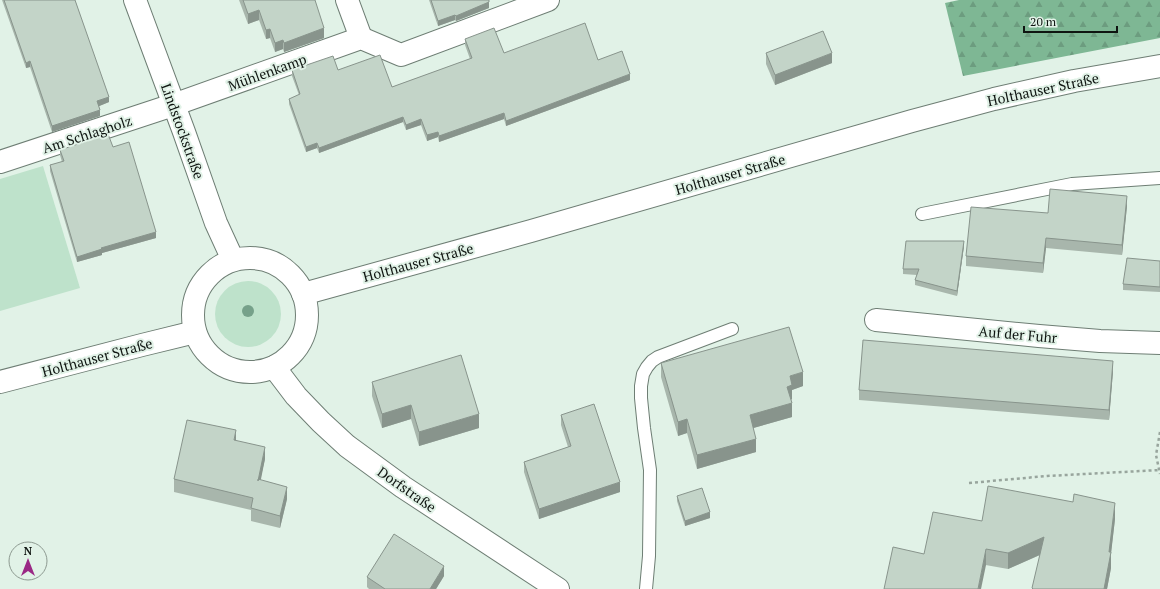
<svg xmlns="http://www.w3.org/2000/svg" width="1160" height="589" font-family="'PT Serif',serif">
	<defs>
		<pattern id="forest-firs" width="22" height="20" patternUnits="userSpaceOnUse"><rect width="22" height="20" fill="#7eb794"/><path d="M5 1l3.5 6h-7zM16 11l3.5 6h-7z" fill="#6c9c7f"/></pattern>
	</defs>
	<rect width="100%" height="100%" fill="#e1f2e7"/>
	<g fill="#bee2cb">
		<polygon points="43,166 80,288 0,311 0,179"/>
		<circle cx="248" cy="314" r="33"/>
	</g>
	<polygon fill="url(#forest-firs)" points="959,0 1160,0 1160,38 963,76 945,3"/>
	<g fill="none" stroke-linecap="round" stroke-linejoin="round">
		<g stroke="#6e7e74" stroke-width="14">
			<g id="service">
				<polyline points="922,214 1072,184 1160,178"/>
				<polyline points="646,589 649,556 650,470 644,428 641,398 641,386 643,374 647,367 652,361 658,357 732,329"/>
			</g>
		</g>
		<g stroke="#6e7e74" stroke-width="24">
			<g id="minor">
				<polyline points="135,0 184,132 216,223 233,260"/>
				<polyline points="347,0 361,38"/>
				<polyline points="0,162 173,105 361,38 401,55 548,0"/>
				<polyline points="876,320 1039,336 1100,341 1160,343"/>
				<polyline points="274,367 296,396 321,422 347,446 403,487 558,589"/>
			</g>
		</g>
		<g stroke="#6e7e74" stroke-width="24">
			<g id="tertiary">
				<circle cx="250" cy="315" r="57"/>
				<polyline points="303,294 531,231 912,121 994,99 1074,81 1160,66"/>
				<polyline points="0,382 142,345 195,332"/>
			</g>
		</g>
		<g stroke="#98a59d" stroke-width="2.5" stroke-dasharray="3 3" stroke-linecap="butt">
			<polyline points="1160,432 1156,455 1160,474"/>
			<polyline points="969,483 1047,476 1160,470"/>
		</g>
		<use href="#service" stroke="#fff" stroke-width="12"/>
		<use href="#minor" stroke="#fff" stroke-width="22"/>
		<use href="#tertiary" stroke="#fff" stroke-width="22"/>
	</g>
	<circle fill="#76a18a" cx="248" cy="311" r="6"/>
	<g fill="#a8b6ac">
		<polygon points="2,0 75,0 109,102 99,106 100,116 52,132 30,67 26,68"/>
		<polygon points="239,0 315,0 324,38 284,52 283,49 275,52 270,38 266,39 259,20 248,24"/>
		<polygon points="429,0 489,0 489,8 456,21 455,20 438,26"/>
		<polygon points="465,39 504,53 598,60 630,80 506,126 504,119 439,142 438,137 427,141 421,125 406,130 403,122 319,153 317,148 306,152 289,104 289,99 299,95 292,76 292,70 392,87 470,59 465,45"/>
		<polygon points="766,53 832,63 775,85 766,64"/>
		<polygon points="113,147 156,238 102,253 102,255 77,262 50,171 50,165 62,162 60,155 60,150"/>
		<polygon points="1127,206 1122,255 1046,248 1043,273 966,266 966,256 1048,213"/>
		<polygon points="964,246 957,296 915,285 915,280 917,275 903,274 903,269"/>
		<polygon points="1160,261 1160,292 1123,290 1123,284"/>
		<polygon points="661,363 803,386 792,390 792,399 791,400 792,417 753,428 756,452 697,469 687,433 678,436 661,377"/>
		<polygon points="1113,371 1109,420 859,400 859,390"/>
		<polygon points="372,382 479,428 419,446 411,419 382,428 372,396"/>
		<polygon points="561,415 620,492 539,519 524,472 524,462 568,447 561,425"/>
		<polygon points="236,440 265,459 260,480 287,499 280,528 251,521 251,510 174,492 174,479"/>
		<polygon points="677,496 710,518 685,526 677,501"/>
		<polygon points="1115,519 1111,552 1111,568 1107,589 1032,589 1040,555 1008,569 924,554 982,521"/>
		<polygon points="444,576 436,589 369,589 367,587 367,577"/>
	</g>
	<g fill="#88948c">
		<polygon points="489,2 489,8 456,21 456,16"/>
		<polygon points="259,10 259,20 248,24 248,14"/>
		<polygon points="455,15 455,20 438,26 438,21"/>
		<polygon points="324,28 324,38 284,52 284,43"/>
		<polygon points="270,29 270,38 266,39 266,30"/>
		<polygon points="283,40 283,49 275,52 275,43"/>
		<polygon points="832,53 832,63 775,85 775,75"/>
		<polygon points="30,61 30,67 26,68 26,63"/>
		<polygon points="630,74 630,80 506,126 506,121"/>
		<polygon points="109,97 109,102 97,107 97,101"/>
		<polygon points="100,110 100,116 52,132 52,126"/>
		<polygon points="504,113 504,119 439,142 439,136"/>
		<polygon points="403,117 403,122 319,153 319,148"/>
		<polygon points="421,119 421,125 406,130 406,125"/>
		<polygon points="438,132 438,137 427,141 427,135"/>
		<polygon points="317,143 317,148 306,152 306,147"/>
		<polygon points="1127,196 1127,206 1122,255 1122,245"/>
		<polygon points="156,232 156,238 102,253 102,255 77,262 77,257 101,248"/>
		<polygon points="1046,238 1046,248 1043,273 1043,263"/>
		<polygon points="964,241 964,246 957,296 957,291"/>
		<polygon points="1113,361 1113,371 1109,420 1109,410"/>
		<polygon points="803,372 803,386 792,390 792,399 787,401 787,387 790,376"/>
		<polygon points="792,403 792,417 750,429 750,415"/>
		<polygon points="411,405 411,419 382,428 382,414"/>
		<polygon points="479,414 479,428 419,446 419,432"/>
		<polygon points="687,419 687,433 678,436 678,422"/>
		<polygon points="236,430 236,443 234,440"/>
		<polygon points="756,439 756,452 697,469 697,455"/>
		<polygon points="265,447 265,459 258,494 258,481"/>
		<polygon points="620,482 620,492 539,519 539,509"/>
		<polygon points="287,487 287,499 280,528 280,516"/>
		<polygon points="1115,503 1115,519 1111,554 1111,552 1111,568 1107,589 1104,589"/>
		<polygon points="710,512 710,518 685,526 685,521"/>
		<polygon points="1044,537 1044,553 1008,569 1008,553"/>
		<polygon points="986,549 986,565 981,589 978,589"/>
		<polygon points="444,566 444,576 436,589 430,589"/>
	</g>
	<g fill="#c3d4c8" stroke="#88948c">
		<polygon points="4,0 75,0 109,97 97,101 100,110 52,126 30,61 26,63"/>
		<polygon points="243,0 315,0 324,28 284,43 283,40 275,43 270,29 266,30 259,10 248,14"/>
		<polygon points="431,0 489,0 489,2 456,16 455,15 438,21"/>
		<polygon points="585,23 598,60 622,51 630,74 506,121 504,113 439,136 438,132 427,135 421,119 406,125 403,117 319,148 317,143 306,147 289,99 300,94 292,70 333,56 338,70 380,55 392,87 472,58 465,39 494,28 504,53"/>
		<polygon points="823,31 832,53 775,75 766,53"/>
		<polygon points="108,134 113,147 129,142 156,232 101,248 102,249 77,257 50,165 64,161 60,150"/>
		<polygon points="1050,189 1127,196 1122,245 1046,238 1043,263 966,256 971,207 1048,213"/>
		<polygon points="906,241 964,241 957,291 915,280 919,269 903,269"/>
		<polygon points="1127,258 1160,261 1160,287 1123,284"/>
		<polygon points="789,327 803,372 790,376 792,385 787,387 792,403 750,415 756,439 697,455 687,419 678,422 661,363"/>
		<polygon points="863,340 1113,361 1109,410 859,390"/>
		<polygon points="461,355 479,414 419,432 411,405 382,414 372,382"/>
		<polygon points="594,404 620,482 539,509 524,462 571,446 561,415"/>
		<polygon points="187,420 236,430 234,440 265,447 258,481 258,479 287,487 280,516 251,508 253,498 174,479"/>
		<polygon points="988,486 1073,502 1074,494 1115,503 1109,552 1111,552 1104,589 1033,589 1032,588 1044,537 1008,553 986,549 978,589 884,589 893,547 924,554 933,512 982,521"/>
		<polygon points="702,488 710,512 685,521 677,496"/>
		<polygon points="394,534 444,566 430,589 385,589 367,577"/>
	</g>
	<g text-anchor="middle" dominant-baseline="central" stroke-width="4" stroke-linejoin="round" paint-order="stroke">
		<g font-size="14" fill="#0f1511" stroke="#e1f2e7">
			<text transform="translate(267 72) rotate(-20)">Mühlenkamp</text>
			<text transform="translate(1043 89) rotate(-12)">Holthauser Straße</text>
			<text transform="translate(183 131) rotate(70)">Lindstockstraße</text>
			<text transform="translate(87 134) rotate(-18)">Am Schlagholz</text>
			<text transform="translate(730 174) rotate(-16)">Holthauser Straße</text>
			<text transform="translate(418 262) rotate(-15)">Holthauser Straße</text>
			<text transform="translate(1018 334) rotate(5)">Auf der Fuhr</text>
			<text transform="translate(97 357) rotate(-15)">Holthauser Straße</text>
			<text transform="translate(407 489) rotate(35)">Dorfstraße</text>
		</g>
	</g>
	<g transform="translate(28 561)"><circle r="19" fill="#e1f2e7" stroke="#8d9a91"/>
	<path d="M0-3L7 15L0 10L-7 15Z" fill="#9a2885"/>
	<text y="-6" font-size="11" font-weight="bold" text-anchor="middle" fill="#0f1511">N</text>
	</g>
	<path d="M1024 26v6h93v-6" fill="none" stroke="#0f1511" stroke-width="2"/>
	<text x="1030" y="26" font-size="12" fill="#0f1511" stroke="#e1f2e7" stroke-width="3" paint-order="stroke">20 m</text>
</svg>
